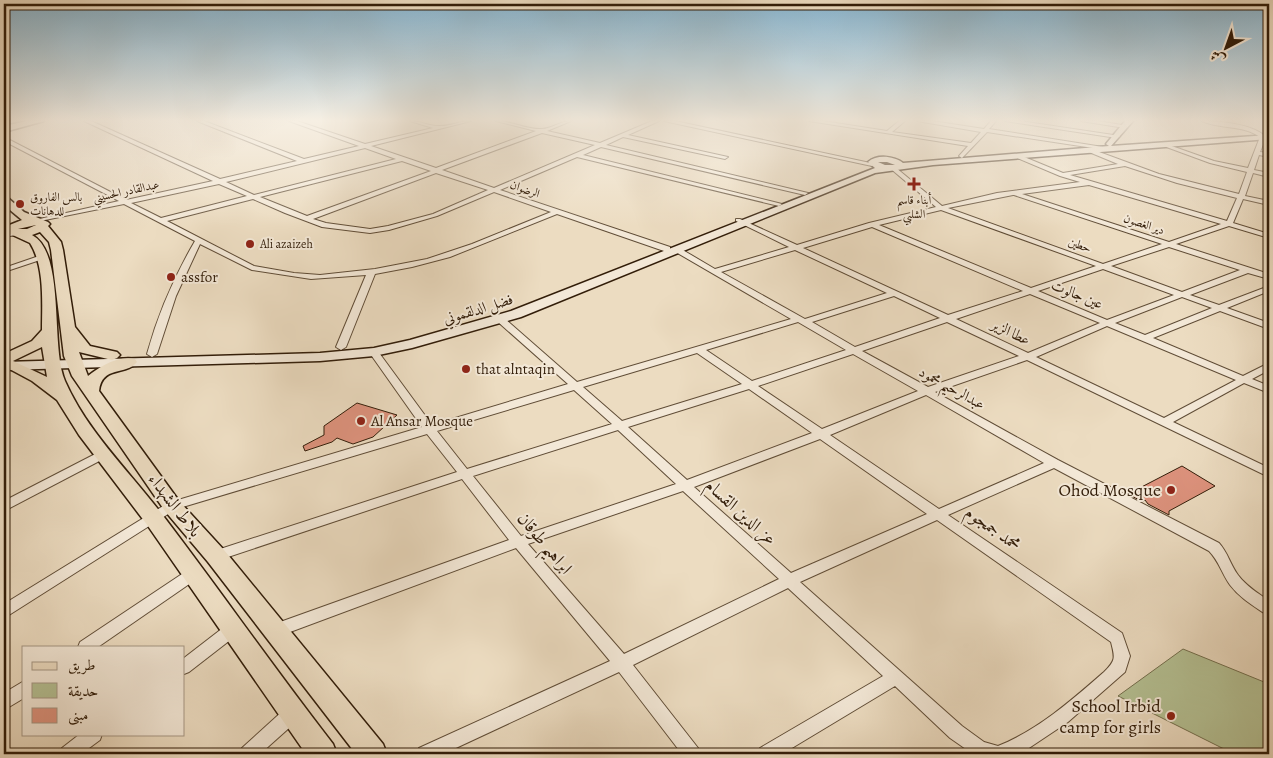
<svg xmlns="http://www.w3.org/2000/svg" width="1273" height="758" font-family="Alegreya,Amiri,serif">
	<rect width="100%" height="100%" fill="#ecdcc1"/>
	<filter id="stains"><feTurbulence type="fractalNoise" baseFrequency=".004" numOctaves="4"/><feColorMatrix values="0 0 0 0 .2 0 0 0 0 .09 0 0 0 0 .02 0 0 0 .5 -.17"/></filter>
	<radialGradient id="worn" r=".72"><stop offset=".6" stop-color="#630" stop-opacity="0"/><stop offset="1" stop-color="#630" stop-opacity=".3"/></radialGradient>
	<polygon fill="#b5c194" stroke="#746f4e" points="1183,649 1269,684 1269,754 1234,754 1118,696"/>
	<g fill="#de937e" stroke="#321d09">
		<polygon points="357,403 397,415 373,437 353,444 337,438 332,442 305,451 303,446 324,435 324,426"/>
		<polygon points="1182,466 1215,486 1169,511 1169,515 1148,504 1145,500 1143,502 1128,494"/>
	</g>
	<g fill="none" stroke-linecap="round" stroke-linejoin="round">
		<g stroke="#604d37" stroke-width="2">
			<g id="street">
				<path d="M84,121H91L220,179L297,161L197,121H204L304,159L359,146L289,121H297L365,144L433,128L410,121C420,121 429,126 438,126C449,127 460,121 471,121L371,146L436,168L536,131L496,121C511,121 525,129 540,129C550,130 560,121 571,121L547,131L600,143L652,121H659L628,135L728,157L725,159L623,137L606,145L808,193L805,195L601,147L583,155L782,204L779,206L577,157L500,190L670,247V251H664L557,214L450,257L412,267L375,274L346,347L341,350L336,347L366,275L311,279L252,270L200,244L176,296L157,354L152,357L147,354C158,314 174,277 195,241L124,204L35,222V220L119,201L4,141V137L126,200L213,181ZM542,133L595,145L494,188L442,170ZM365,148L396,159L254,195L226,182ZM402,161L431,171L307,216L260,197ZM436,173L488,190L433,214L388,226L370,229L326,223L313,219ZM219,184L247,196L161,218L131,203ZM494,192L551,212L472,244L427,259L375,269L320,275L294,273L254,266L167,221L253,199L285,213L322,227L370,233L389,230L437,216Z"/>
				<polygon points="664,121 675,121 875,164 872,166"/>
				<polygon points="809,121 823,121 887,131 899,121 905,121 892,132 971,143 981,132 917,121 932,121 984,129 991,121 996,121 989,129 1103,147 1100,149 987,132 962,158 959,156 968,146"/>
				<polygon points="1005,121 1020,121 1120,136 1117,138"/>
				<polygon points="1081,121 1098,121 1128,126 1125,128"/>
				<path d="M1202,121C1220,121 1253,124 1266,137L1260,152L1269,153V157L1259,155L1254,170L1269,173V177L1253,173L1245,196L1269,201V205L1243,199L1233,223L1269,234V238L1229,226L1176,244L1269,274V279L1248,273L1190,295L1219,305L1269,286V291L1227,308L1269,323V329L1220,311L1153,338L1243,376L1269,363V370L1252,379L1269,386V393L1244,383L1173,422L1269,468V477L1027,360L935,392L1058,460L1219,543C1228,553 1230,564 1238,575C1246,586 1258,593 1269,601V615L1264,613C1252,605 1239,597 1230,585C1222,574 1219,561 1209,551L1054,468L948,515L1122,633L1130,656L1125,672L1068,722L1020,754H973L950,738L895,686L782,754H758L760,748L883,676L788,588L633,665L698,748L700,754H682L619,672L443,754H417L419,748L610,661L516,548L274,638L269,636L267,631L269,626L509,540L462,479L216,561L211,560L209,556L211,552L457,472L427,434L176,509L9,615L4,617V604L168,503L422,427L369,352L371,350H377L432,425L568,384L498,322L497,320L498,318H504L577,382L791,319L674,251L678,249H681L715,269L789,247L736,221V219H740L797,245L869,223L936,207L891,169V167H895L942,206L997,193L1080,182L1060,176L1015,157L1014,156L1017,154L1063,173L1118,164L1089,152V150L1091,149L1159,174L1239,194L1247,172L1210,163L1161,145L1166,144L1214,161L1248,168L1260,137C1244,125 1219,129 1202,121ZM1125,166L1177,183L1237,198L1227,221L1070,175ZM1089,185L1221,224L1169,242L1022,194ZM1013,195H1014L1162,244L1103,264L948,208ZM941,210L1096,266L1031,288L879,225ZM872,227L1023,291L948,315L803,248ZM1169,247L1240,270L1182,292L1111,266ZM795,250L887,293L805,319L721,272ZM1103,269L1174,295L1107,320L1038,291ZM1030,294L1100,323L1028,353L956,319ZM894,296L940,318L855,347L812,322ZM1182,297L1212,308L1145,335L1115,323ZM798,322L846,350L752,381L706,350ZM947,322L1019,356L928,387L862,351ZM1107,326L1236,380L1164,418L1036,357ZM697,353L742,384L622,421L583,387ZM853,354L918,391L822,429L758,386ZM749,389L812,433L687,480L628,427ZM574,390L612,424L467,469L437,431ZM926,395L1044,463L939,509L830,435ZM618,430L676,484L521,536L473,476ZM820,439L927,514L791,573L694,487ZM683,491L779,579L624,654L528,544ZM937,520L1111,642C1115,658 1116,660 1104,672C1072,700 1038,730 998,746L984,742L962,726L800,582Z"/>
				<polygon points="1264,121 1269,121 1269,131 1264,130"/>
				<polygon points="13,231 17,233 16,235 4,237 4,233"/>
				<polygon points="39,256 42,256 46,258 4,272 4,268"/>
				<polygon points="103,450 107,451 109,454 107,457 4,511 4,501"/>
				<polygon points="193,568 198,570 200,574 198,578 98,647 78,647 80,642 188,570"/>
				<polygon points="233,622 238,624 240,629 238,634 189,672 184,674 184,658 228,624"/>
				<polygon points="24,681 24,698 4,710 4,693"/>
				<polygon points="292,706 298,708 300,714 298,720 260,754 240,754 242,748 286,708"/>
				<polygon points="80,734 102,734 100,740 81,754 60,754 62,748"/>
			</g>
		</g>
		<g stroke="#321d09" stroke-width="3">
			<path id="secondary" d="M1125,121H1133L1111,146L1269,135V139L933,165L875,173L521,317L412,348L374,356L320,361L4,370V362L320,353L374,348L410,340L511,311L875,168L868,162C877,154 894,156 903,163L1109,146L1106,144ZM878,162H887L895,165H885Z"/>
		</g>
		<g stroke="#321d09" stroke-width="3">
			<g id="primary">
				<polygon points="27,121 44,121 4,132 4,126"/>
				<path d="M4,197L8,198L24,212L48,222L50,224L48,226L61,242L63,250L75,327L90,346L117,352L120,355L117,358L112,360L79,352L88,376C99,367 118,355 135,359L137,362C126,376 102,365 99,391L179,501L224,550L383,744L387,754H356L208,562L165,511L72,376L64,356L51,250L49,242L40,232L32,235C66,253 50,346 65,381C87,431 128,470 161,513C219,589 274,668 333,744L337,754H306L148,526L79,435L57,400L32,381L4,366L7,361L4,360V354L32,341L42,330C42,303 45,267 30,243L4,231L7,226L22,220L4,205ZM36,225L27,229H18ZM42,347L47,377L13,361L15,360Z"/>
			</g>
		</g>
		<use href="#street" fill="#f3e8d7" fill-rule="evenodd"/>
		<use href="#secondary" fill="#f3e8d7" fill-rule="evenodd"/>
		<use href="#primary" fill="#ecdcc1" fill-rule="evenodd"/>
	</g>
	<linearGradient id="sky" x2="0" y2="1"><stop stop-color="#88b7d3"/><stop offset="0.53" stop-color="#f6efe3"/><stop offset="1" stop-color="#f6efe3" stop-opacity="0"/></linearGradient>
	<rect width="1273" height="227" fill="url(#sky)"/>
	<g fill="#8f2418" stroke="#f3e8d7" stroke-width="2">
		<path d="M911.5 176.5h5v5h5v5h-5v5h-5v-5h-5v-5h5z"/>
		<circle cx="20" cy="204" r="5"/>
		<circle cx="250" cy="244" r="5"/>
		<circle cx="171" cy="277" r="5"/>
		<circle cx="466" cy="369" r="5"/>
		<circle cx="361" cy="421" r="5"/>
		<circle cx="1171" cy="490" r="5"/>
		<circle cx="1171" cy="716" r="5"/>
	</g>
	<g text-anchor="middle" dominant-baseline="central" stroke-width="4" stroke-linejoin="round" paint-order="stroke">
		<g font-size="12" fill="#321d09" stroke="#f3e8d7">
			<text transform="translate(525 189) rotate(20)">الرضوان</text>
			<text transform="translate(126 191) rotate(-12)">عبدالقادر الحسيني</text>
			<text transform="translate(1144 224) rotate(18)">دير الغصون</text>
			<text transform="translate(1080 245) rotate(20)">حطين</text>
		</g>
		<g font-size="12" fill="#321d09" stroke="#f3e8d7" text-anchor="start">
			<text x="30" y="197">بالس الفاروق<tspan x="30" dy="14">للدهانات</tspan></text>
			<text x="914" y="200" text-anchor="middle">أبناء قاسم<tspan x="914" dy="14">الشلبي</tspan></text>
			<text x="260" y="244">Ali azaizeh</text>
		</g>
		<g font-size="15" fill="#321d09" stroke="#f3e8d7" text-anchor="start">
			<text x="181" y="277">assfor</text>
			<text x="476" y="369">that alntaqin</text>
			<text x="371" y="421">Al Ansar Mosque</text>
		</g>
		<g font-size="15" fill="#321d09" stroke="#f3e8d7">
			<text transform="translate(1077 294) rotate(22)">عين جالوت</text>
			<text transform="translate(478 309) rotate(-17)">فضل الدلقموني</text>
			<text transform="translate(1011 332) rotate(26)">عطا الزير</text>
			<text transform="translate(952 388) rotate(29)">عبدالرحيم محمود</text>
		</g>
		<g font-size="18" fill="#321d09" stroke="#f3e8d7" text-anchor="end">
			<text x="1161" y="490">Ohod Mosque</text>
			<text x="1161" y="706">School Irbid<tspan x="1161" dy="21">camp for girls</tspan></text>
		</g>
		<g font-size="18" fill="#321d09" stroke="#f3e8d7">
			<text transform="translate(175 505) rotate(52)">بلاط الشهداء</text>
			<text transform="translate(741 512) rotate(42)">عز الدين القسام</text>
			<text transform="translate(993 528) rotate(35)">محمد جمجوم</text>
			<text transform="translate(545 543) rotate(50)">ابراهيم طوقان</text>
		</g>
	</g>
	<rect width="1273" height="758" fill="none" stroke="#ecdcc1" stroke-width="20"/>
	<rect x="5" y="5" width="1263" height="748" fill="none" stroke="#321d09" stroke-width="2.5"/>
	<rect x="10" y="10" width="1253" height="738" fill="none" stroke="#321d09"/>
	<rect x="22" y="646" width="162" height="90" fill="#f3e8d7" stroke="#a69785"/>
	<rect x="32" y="662" width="25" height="8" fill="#ecdcc1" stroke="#a69785"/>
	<text x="68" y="670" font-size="15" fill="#321d09">طريق</text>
	<rect x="32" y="683" width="25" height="15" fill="#b5c194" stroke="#a69785"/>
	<text x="68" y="696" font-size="15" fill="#321d09">حديقة</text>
	<rect x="32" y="708" width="25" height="15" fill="#de937e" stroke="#a69785"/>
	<text x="68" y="720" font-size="15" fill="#321d09">مبنى</text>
	<g transform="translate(1226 48) rotate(221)" stroke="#f3e8d7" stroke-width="4" paint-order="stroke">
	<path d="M0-4L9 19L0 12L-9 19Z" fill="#321d09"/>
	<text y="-8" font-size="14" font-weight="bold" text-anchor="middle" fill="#321d09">ش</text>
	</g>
	<rect width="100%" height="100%" filter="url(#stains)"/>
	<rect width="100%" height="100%" fill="url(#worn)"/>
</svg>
